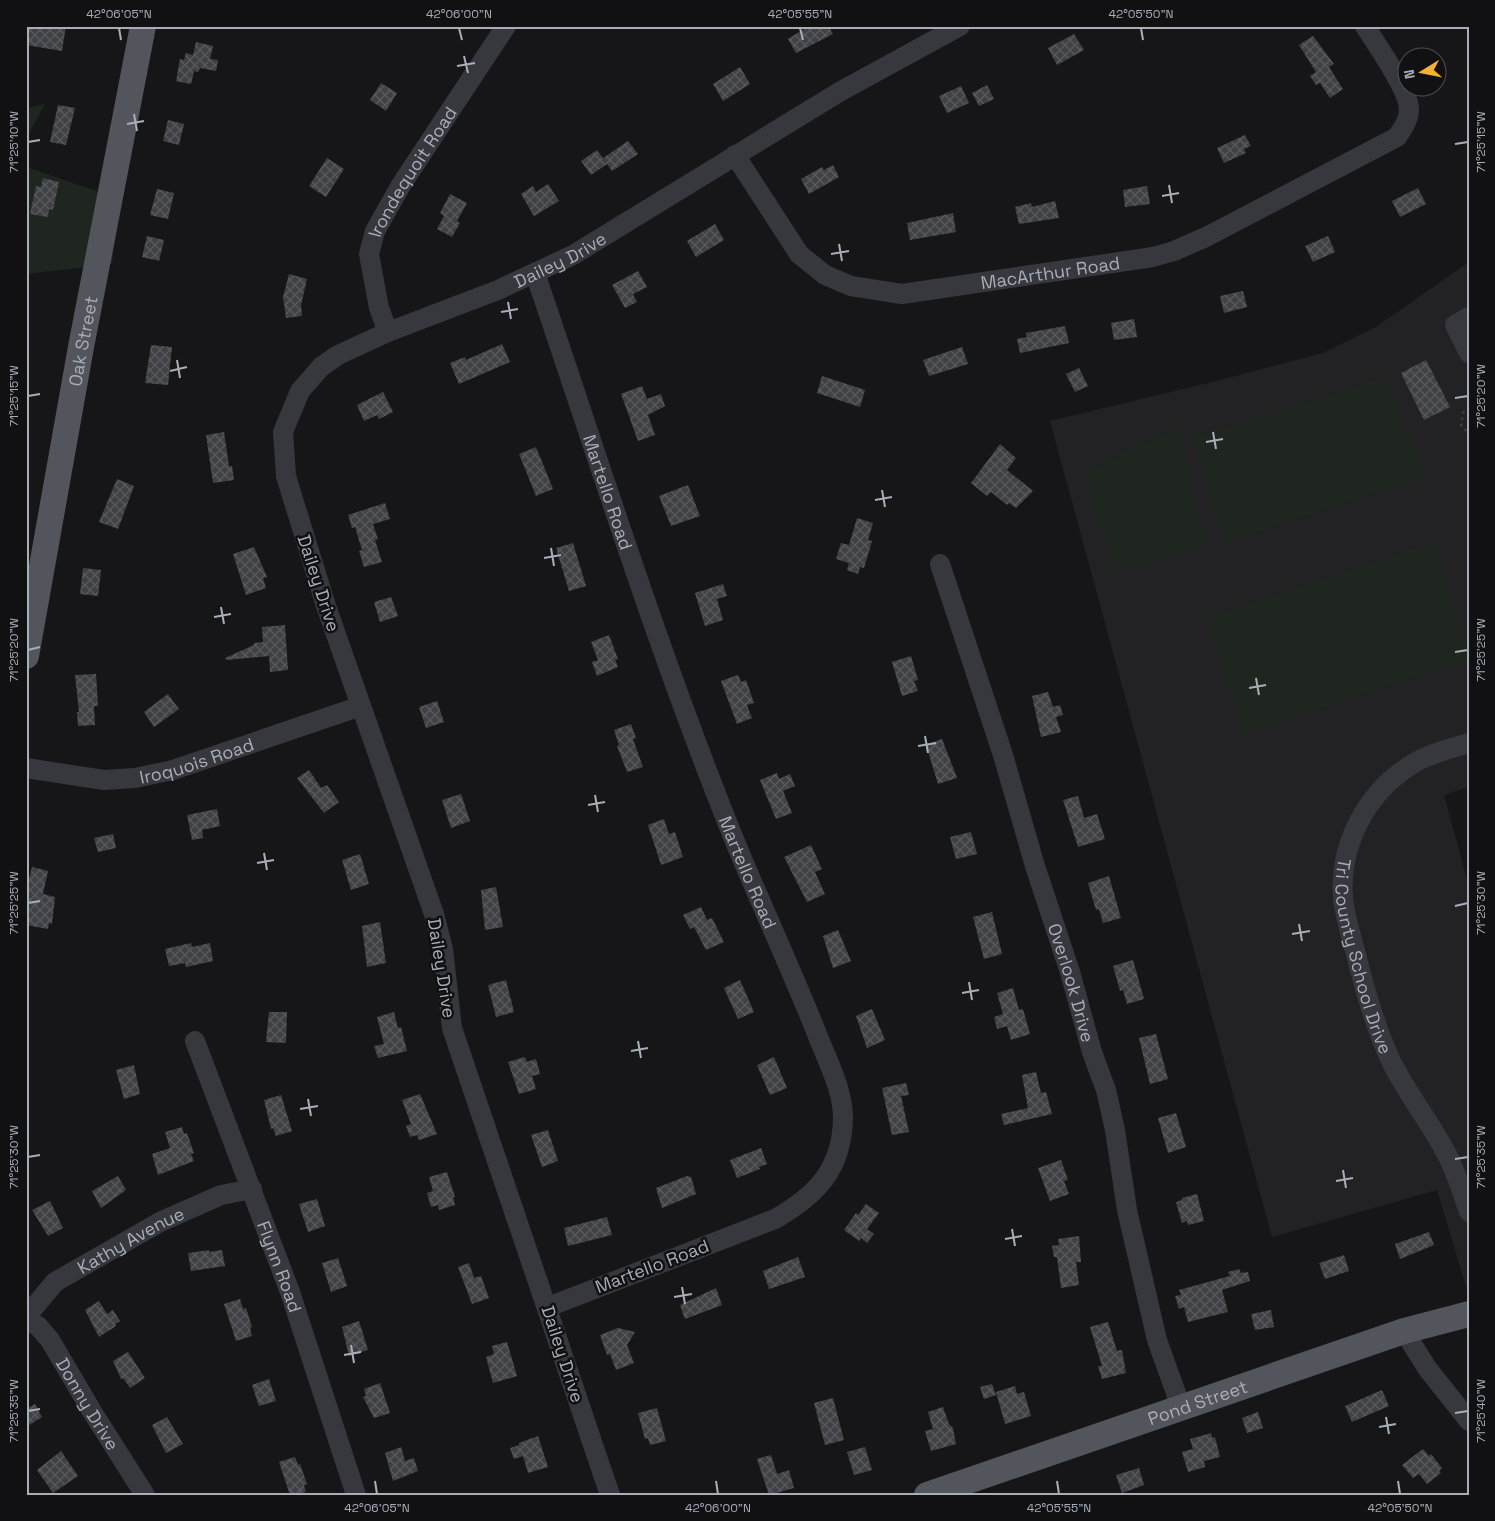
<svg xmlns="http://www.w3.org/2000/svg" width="1495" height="1521" font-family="'Space Grotesk',sans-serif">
	<defs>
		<pattern id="building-cross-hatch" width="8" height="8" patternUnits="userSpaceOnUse" patternTransform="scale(1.25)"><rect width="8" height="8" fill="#404145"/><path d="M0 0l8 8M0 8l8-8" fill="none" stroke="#595a5e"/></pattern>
	</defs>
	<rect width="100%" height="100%" fill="#161618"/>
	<polygon fill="#222225" points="1469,262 1469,787 1444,795 1469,886 1467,1290 1437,1190 1272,1237 1050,421 1216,381 1323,353 1376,327"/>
	<g fill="#1e261f">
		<polygon points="45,104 26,139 26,108"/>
		<polygon points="26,167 120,199 112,264 26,274"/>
		<polygon points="1382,377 1428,478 1223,542 1193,438"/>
		<polygon points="1179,426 1206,546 1130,570 1113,568 1083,473"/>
		<polygon points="1434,542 1469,653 1469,661 1242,733 1208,616"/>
	</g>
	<g fill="url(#building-cross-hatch)">
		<polygon points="26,26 66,26 62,51 26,45"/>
		<polygon points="809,26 828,26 833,34 796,53 788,39"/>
		<polygon points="1074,34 1084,50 1057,65 1048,48"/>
		<polygon points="1313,36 1334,64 1329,67 1343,89 1330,98 1320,83 1316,85 1310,76 1316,72 1299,45"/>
		<polygon points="196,42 213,46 210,59 218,60 216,71 200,68 198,72 194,71 191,84 176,81 180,59 184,60 186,53 193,55"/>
		<polygon points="740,67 750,84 723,101 713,84"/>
		<polygon points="381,83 397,93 386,111 370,100"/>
		<polygon points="987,85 994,99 979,106 972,93"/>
		<polygon points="961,86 969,103 947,113 939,96"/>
		<polygon points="58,105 75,108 66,145 50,142"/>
		<polygon points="168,120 184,124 179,145 163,141"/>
		<polygon points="1245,135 1251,146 1244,149 1246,153 1224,163 1217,148"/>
		<polygon points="628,141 638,154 612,171 607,164 591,175 581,161 597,150 605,161 603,158"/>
		<polygon points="327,158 344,169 326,197 309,186"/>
		<polygon points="833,165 839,177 809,194 801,179 822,167 824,170"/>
		<polygon points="43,178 59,182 53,210 49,209 48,217 30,214 36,186 41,187"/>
		<polygon points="548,184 559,201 534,216 521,194 533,186 536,192"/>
		<polygon points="1147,186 1150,204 1125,207 1123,190"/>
		<polygon points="1418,188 1426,204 1400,217 1392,201"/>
		<polygon points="157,189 174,193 168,219 150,215"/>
		<polygon points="450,194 467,203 457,221 460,223 452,237 437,229 444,216 440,213"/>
		<polygon points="1055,201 1059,218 1019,224 1015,207 1031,203 1032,207"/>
		<polygon points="953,213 956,232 910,240 907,223"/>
		<polygon points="715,224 724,240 696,257 687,241"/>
		<polygon points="147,236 164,240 159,261 142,257"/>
		<polygon points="1328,236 1335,252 1313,262 1305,246"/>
		<polygon points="638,271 647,287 633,294 637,302 625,308 612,285"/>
		<polygon points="289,274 307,279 301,305 302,316 286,318 283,297"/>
		<polygon points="1243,291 1247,307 1224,313 1220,296"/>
		<polygon points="1134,319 1137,337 1114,340 1111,323"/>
		<polygon points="1065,326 1069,343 1020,353 1017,339 1027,337 1026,333"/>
		<polygon points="502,344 510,362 459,384 450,363 465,357 466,360"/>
		<polygon points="151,345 172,347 168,385 145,383"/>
		<polygon points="962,347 968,364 929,376 923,360"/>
		<polygon points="1426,360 1450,407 1424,420 1401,373"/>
		<polygon points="1079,368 1088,386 1075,392 1066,374"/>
		<polygon points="822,376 865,390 860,407 817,393"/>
		<polygon points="642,386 647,399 661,394 665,406 648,415 655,435 638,441 621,394"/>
		<polygon points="383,392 393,412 379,419 377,415 364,421 357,405"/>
		<polygon points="224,432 229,466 232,466 234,480 213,483 206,435"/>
		<polygon points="1000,444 1016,458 1007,470 1033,491 1016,508 1009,503 1007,505 991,492 987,496 971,483"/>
		<polygon points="536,447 553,489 536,496 519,454"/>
		<polygon points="117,479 134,486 118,529 99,522"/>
		<polygon points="688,485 700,516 671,526 659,496"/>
		<polygon points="385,503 390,519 373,524 378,539 375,540 382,562 364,567 359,551 362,550 355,527 352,528 348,515"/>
		<polygon points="857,518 873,523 868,540 872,541 864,568 860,567 858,574 847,570 849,563 836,559 841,543 849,545"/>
		<polygon points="573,543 586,586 569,591 556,548"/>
		<polygon points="254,547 267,577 263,578 266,588 246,595 233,554"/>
		<polygon points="83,568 101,570 98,596 80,594"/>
		<polygon points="723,584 727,596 717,599 723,620 705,626 695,593"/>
		<polygon points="391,597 398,616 380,622 374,602"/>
		<polygon points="285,625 288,670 270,672 269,656 226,660 225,658 254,645 254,643 263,642 262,627"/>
		<polygon points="609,635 618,659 615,660 618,667 597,676 592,662 598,660 591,642"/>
		<polygon points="911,656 918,680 914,681 918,691 902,696 892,662"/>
		<polygon points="96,674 98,706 94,706 95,725 78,726 77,712 79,712 75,675"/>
		<polygon points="738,675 741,682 746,680 754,703 747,705 752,718 737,724 721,681"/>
		<polygon points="1048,692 1053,707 1060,705 1063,715 1056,717 1061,732 1041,737 1032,696"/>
		<polygon points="168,694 179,709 154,727 144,712"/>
		<polygon points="437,701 444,722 426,728 419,707"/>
		<polygon points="631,724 636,738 633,739 643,767 627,772 617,746 619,745 614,730"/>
		<polygon points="942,739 957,778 938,784 926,745"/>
		<polygon points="309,770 321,788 327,785 339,802 324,813 297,778"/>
		<polygon points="777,773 779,779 790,774 795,786 783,791 792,813 776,819 760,780"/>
		<polygon points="461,794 470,821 451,828 442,800"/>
		<polygon points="1078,796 1084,818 1097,814 1105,839 1078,847 1063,800"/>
		<polygon points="217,809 220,826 202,830 203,838 192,840 187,815"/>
		<polygon points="664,819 669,834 675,832 683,857 661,865 648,825"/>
		<polygon points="971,832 977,854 956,859 950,837"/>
		<polygon points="113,834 116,848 98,852 94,838"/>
		<polygon points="811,845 822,869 815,872 825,894 807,902 784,857"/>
		<polygon points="360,854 369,884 351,890 342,860"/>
		<polygon points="32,867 48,871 43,894 55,897 52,924 49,923 48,929 26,925 26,891"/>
		<polygon points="1109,876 1121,918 1103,923 1099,909 1096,910 1088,883"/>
		<polygon points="496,887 503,927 485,930 481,890"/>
		<polygon points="701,907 707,920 712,918 724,942 706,950 694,927 690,929 683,915"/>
		<polygon points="992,912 1002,954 984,959 973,917"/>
		<polygon points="380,922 386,963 367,967 362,926"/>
		<polygon points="838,930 851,961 833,968 823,936"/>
		<polygon points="191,943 192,947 210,943 213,961 186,967 185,963 169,966 165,949"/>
		<polygon points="1133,960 1144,999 1127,1004 1123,990 1120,991 1113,966"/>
		<polygon points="506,980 514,1012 496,1017 488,985"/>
		<polygon points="740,980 754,1012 738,1019 724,988"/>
		<polygon points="1013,988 1019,1010 1023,1009 1030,1034 1011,1040 1007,1026 997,1029 994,1017 1003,1014 997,993"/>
		<polygon points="872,1009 885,1040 867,1048 856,1016"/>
		<polygon points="269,1012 287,1012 286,1043 266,1042"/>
		<polygon points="394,1012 398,1028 401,1027 407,1051 378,1058 374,1046 384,1044 377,1017"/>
		<polygon points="1156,1034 1168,1079 1150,1084 1139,1038"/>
		<polygon points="525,1057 527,1062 536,1059 540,1074 532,1076 536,1089 519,1094 508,1062"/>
		<polygon points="774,1057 787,1088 770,1095 757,1065"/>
		<polygon points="134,1065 140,1094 124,1099 116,1070"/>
		<polygon points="1036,1072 1041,1093 1046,1092 1052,1114 1004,1125 1001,1114 1028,1108 1022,1075"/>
		<polygon points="906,1083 909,1095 901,1096 909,1132 892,1135 882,1088"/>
		<polygon points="420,1094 437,1134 419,1140 417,1135 410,1137 406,1126 411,1124 402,1100"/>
		<polygon points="281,1095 292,1131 276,1136 273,1128 271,1129 264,1100"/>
		<polygon points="1176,1113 1186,1147 1168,1153 1158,1118"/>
		<polygon points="182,1127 184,1134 187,1133 194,1153 191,1154 194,1161 158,1175 152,1154 170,1148 165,1132"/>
		<polygon points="548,1130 558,1161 542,1167 531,1135"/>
		<polygon points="761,1148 767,1164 759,1167 760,1169 737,1178 730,1160"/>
		<polygon points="1061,1160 1068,1180 1064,1181 1069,1194 1050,1201 1038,1168"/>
		<polygon points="447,1172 455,1197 453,1197 455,1205 439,1210 438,1205 431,1207 427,1193 433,1191 429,1177"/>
		<polygon points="118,1176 126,1190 101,1208 92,1191"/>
		<polygon points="687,1176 691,1177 696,1194 662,1208 656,1188"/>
		<polygon points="1197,1194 1204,1221 1188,1225 1187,1221 1182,1223 1176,1202 1182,1200 1182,1198"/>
		<polygon points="317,1199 325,1226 308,1232 299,1204"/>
		<polygon points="50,1201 63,1228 48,1236 32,1210"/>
		<polygon points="866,1204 879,1213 867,1229 874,1234 867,1243 861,1238 859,1241 844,1230 856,1213 858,1215"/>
		<polygon points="607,1217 612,1235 568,1246 564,1228"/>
		<polygon points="1429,1232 1434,1245 1400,1259 1395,1244"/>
		<polygon points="1079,1236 1081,1262 1076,1262 1079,1285 1061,1288 1057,1257 1054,1257 1052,1246 1059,1245 1058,1239"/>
		<polygon points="209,1250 209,1252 222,1250 225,1266 191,1271 188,1253"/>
		<polygon points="1344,1255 1349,1271 1325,1279 1319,1263"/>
		<polygon points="798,1257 805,1277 769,1289 763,1271"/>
		<polygon points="338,1258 347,1286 331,1292 322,1263"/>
		<polygon points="469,1263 474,1278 481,1276 489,1298 472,1304 458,1267"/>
		<polygon points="1239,1269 1241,1273 1248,1272 1250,1281 1222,1290 1228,1312 1188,1322 1184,1307 1179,1309 1175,1296 1181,1295 1179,1290 1230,1276 1228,1272"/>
		<polygon points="716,1288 722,1305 685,1319 680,1305"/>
		<polygon points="240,1299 243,1309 246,1308 252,1327 250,1328 252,1336 236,1341 224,1304"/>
		<polygon points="99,1301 107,1314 113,1310 120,1321 115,1324 116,1326 99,1337 85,1310"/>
		<polygon points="1271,1310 1274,1327 1255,1330 1251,1314"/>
		<polygon points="359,1321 368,1350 349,1356 342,1327"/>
		<polygon points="1108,1322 1117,1351 1122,1350 1126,1373 1102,1379 1098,1366 1102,1366 1090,1327"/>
		<polygon points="618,1328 635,1332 627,1345 634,1363 616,1370 610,1354 607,1355 600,1335"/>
		<polygon points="507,1342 517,1376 493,1383 486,1357 494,1354 492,1346"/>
		<polygon points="128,1352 145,1378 130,1388 123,1378 121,1379 113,1361"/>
		<polygon points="269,1379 276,1401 259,1406 252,1385"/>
		<polygon points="380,1383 390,1413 374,1418 363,1397 366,1396 364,1389"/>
		<polygon points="992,1384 996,1395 984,1399 980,1387"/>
		<polygon points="1015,1386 1017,1394 1024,1392 1031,1416 1005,1424 996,1392"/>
		<polygon points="1382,1390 1389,1406 1352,1422 1345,1406"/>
		<polygon points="833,1398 844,1440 825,1445 814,1403"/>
		<polygon points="35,1404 42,1417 26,1427 26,1409"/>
		<polygon points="943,1407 949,1424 953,1428 956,1444 931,1451 925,1431 933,1429 928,1412"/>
		<polygon points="657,1408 666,1441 650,1445 648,1438 645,1439 638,1413"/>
		<polygon points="1258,1412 1263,1428 1247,1433 1242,1418"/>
		<polygon points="167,1417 183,1444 166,1453 152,1425"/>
		<polygon points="1211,1433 1212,1438 1215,1437 1220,1457 1204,1461 1205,1467 1188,1472 1182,1452 1193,1449 1190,1439"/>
		<polygon points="538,1436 548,1467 528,1473 523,1456 514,1459 510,1448 519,1445 519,1443"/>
		<polygon points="401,1447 405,1461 414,1458 418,1471 393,1481 385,1453"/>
		<polygon points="865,1447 872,1470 854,1475 847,1452"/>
		<polygon points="1423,1449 1429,1456 1431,1454 1442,1468 1439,1471 1441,1473 1427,1484 1419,1474 1413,1478 1402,1465"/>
		<polygon points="61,1451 78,1476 53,1493 37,1470"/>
		<polygon points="771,1455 777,1474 789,1470 794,1488 769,1495 757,1459"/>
		<polygon points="295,1457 298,1465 300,1464 307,1484 304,1485 306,1492 290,1495 279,1462"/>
		<polygon points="1139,1468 1144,1485 1122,1493 1116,1475"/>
	</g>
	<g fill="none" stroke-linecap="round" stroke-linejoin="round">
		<g stroke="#3d3f44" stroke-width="2.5" stroke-dasharray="2.5 4" stroke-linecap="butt">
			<polyline points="1469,407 1463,413 1461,425 1469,434"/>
			<polyline points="1467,513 1469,512"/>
		</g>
		<g stroke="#37383d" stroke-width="20">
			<path id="s1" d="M735,155L799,254L825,275L851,286L902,294L1153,257L1174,251L1206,237L1397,137C1403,128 1409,120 1409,109C1409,90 1376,44 1365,26"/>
			<path id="s2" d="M535,273C600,464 660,657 736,844C763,909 793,973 819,1039C829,1064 843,1091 843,1118C842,1169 817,1195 775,1219L548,1307"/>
			<polyline points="1469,317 1455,325 1469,353"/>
			<path id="s3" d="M388,332L379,308L369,254L375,231L401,185L506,26"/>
			<path id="s4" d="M940,564L1003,755L1035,866L1070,972L1092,1052L1106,1090L1115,1130L1127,1210L1157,1340L1181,1407"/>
			<path id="s5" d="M1469,743C1451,748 1432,753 1416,762C1367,790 1339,844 1343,898C1345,917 1351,936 1356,954C1365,991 1375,1027 1391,1061C1406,1092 1428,1119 1444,1149C1455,1169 1462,1190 1469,1212"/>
			<path id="s6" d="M26,768L104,780L135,778L173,770L361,706"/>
			<path id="s7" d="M195,1041L290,1292L356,1495"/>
			<path id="s8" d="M26,1317L55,1282L160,1222L221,1195L252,1189"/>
			<path id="s9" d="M26,1320L38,1326L50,1340L93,1413L145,1495"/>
			<polyline points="1404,1331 1427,1368 1469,1421"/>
			<path id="s10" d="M610,1495L452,1028L443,949L434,914L326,606L286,476L283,432L300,391L321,367L338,355L388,332L498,290L573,255L841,91L960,26"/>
		</g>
		<g stroke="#53555c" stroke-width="26">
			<path id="s11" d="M26,656L81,347L143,26"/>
			<path id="s12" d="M927,1495L1404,1331L1469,1314"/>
		</g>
	</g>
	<path fill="none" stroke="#a8adb8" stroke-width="2" d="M119,28L121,40M459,28L462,40M800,28L803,40M1141,28L1143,40M464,56L468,73M457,66L475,63M134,114L137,131M127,124L144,121M28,142L40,140M1455,144L1468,142M1169,185L1172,203M1162,196L1179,193M839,244L842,261M831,254L849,251M508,302L511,319M501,312L518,309M177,360L180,378M170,371L187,367M28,396L40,394M1455,398L1468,396M1213,432L1216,449M1206,442L1223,439M882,490L885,507M875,500L892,497M551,548L554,566M544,558L561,555M221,607L224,624M214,617L231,614M28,650L40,647M1455,652L1468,650M1256,678L1259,695M1249,688L1266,685M925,736L928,753M918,746L936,743M595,795L598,812M588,805L605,802M264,853L267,870M257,863L274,860M28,903L40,901M1455,906L1468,903M1299,924L1302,941M1292,934L1310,931M969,982L972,1000M962,993L979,990M638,1041L641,1058M631,1051L648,1048M308,1099L311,1116M300,1109L318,1106M28,1157L40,1155M1455,1159L1468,1157M1343,1170L1346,1188M1336,1181L1353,1178M1012,1229L1015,1246M1005,1239L1022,1236M682,1287L685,1304M674,1297L692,1294M351,1345L354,1363M344,1355L361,1352M28,1411L40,1409M1455,1413L1468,1411M1386,1417L1389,1434M1379,1427L1396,1424M375,1481L377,1494M716,1481L718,1494M1057,1481L1059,1494M1398,1481L1400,1494"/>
	<g text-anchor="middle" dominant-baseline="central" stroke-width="5" stroke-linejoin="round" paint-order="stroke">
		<g font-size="18" fill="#a8adb8" stroke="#111113">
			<text stroke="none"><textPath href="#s3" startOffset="174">Irondequoit Road</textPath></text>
			<text stroke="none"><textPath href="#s10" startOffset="1454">Dailey Drive</textPath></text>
			<text stroke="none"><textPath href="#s1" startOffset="381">MacArthur Road</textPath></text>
			<text stroke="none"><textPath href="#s11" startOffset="320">Oak Street</textPath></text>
			<text stroke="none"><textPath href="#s2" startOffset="231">Martello Road</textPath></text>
			<text transform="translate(319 583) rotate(72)">Dailey Drive</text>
			<text stroke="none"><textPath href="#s6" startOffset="174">Iroquois Road</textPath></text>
			<text stroke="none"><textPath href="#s2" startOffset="636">Martello Road</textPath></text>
			<text stroke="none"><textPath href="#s5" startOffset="280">Tri County School Drive</textPath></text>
			<text transform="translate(442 968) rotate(81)">Dailey Drive</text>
			<text stroke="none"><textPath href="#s4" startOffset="439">Overlook Drive</textPath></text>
			<text stroke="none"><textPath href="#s8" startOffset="132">Kathy Avenue</textPath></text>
			<text transform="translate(652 1266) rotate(-21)">Martello Road</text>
			<text stroke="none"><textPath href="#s7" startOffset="241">Flynn Road</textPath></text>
			<text transform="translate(563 1354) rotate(72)">Dailey Drive</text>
			<text stroke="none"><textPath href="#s12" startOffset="286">Pond Street</textPath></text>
			<text stroke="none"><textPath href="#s9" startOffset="106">Donny Drive</textPath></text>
		</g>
	</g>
	<rect width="1495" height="1521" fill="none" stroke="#111113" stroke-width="55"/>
	<g transform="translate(1422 72) rotate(260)"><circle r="24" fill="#111113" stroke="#4d4f55"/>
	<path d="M0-4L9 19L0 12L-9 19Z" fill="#f2b134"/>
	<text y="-8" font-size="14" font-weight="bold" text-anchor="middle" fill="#a8adb8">N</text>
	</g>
	<rect x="28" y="28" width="1440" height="1466" fill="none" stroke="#a8adb8" stroke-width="2"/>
	<g font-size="12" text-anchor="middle" fill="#a8adb8">
		<text x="119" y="18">42°06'05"N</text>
		<text x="459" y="18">42°06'00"N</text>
		<text x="800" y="18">42°05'55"N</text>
		<text x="1141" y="18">42°05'50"N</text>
		<text transform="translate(1481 142) rotate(-90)" y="4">71°25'15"W</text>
		<text transform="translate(14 142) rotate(-90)" y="4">71°25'10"W</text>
		<text transform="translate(1481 396) rotate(-90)" y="4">71°25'20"W</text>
		<text transform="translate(14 396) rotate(-90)" y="4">71°25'15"W</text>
		<text transform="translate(1481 650) rotate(-90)" y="4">71°25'25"W</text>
		<text transform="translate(14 650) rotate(-90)" y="4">71°25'20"W</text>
		<text transform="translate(1481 903) rotate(-90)" y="4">71°25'30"W</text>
		<text transform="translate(14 903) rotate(-90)" y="4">71°25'25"W</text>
		<text transform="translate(1481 1157) rotate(-90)" y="4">71°25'35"W</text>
		<text transform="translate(14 1157) rotate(-90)" y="4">71°25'30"W</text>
		<text transform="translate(1481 1411) rotate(-90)" y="4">71°25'40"W</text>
		<text transform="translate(14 1411) rotate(-90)" y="4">71°25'35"W</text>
		<text x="377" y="1512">42°06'05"N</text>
		<text x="718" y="1512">42°06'00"N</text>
		<text x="1059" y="1512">42°05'55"N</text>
		<text x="1400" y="1512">42°05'50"N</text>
	</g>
</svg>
